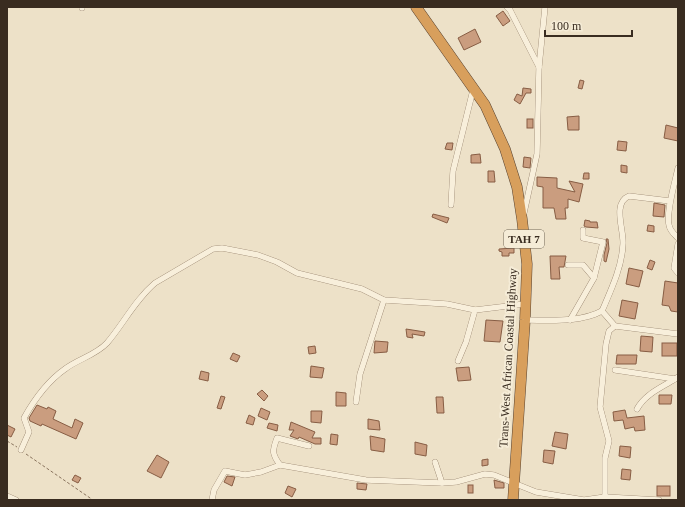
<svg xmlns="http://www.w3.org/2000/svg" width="685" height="507" font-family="Georgia,serif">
	<rect width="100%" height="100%" fill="#ede1c8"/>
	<g fill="#ca9d7f" stroke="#875d44">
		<polygon points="503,11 510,21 503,26 496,16"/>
		<polygon points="475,29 481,42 464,50 458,38"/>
		<polygon points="580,80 584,81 582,89 578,88"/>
		<polygon points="523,88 531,89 531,93 526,93 520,104 514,100 517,94 522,96"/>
		<polygon points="579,116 579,130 568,130 567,117"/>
		<rect x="527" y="119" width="6" height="9"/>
		<polygon points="666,125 678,128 678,141 664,138"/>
		<polygon points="618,141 627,142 626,151 617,150"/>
		<polygon points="447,143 453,143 452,150 445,149"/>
		<polygon points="480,154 481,163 471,163 471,155"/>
		<polygon points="524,157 531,158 530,168 523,167"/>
		<polygon points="621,165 627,166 627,173 621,172"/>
		<polygon points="488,171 494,171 495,182 488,182"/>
		<polygon points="584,173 589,173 589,179 583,179"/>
		<polygon points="537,177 557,178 557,188 575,192 569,181 583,184 579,202 568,199 568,208 565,208 566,219 556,219 554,208 543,208 543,187 537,186"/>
		<polygon points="654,203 665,205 664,217 653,216"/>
		<polygon points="433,214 449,218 447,223 432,217"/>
		<polygon points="585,220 590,221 590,222 597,222 598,228 586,227 584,226"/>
		<polygon points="648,225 654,226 654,232 647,231"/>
		<polygon points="606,239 608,239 609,249 606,262 604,261 604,255 607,243"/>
		<polygon points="514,248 514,253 509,253 509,256 502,256 502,252 499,251 499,249"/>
		<polygon points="550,256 566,256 564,267 559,267 560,279 551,279"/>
		<polygon points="650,260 655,262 652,270 647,268"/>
		<polygon points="629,268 643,271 639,287 626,284"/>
		<polygon points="665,281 678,283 678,312 671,311 669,306 662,305"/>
		<polygon points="622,300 638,303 635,319 619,316"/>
		<polygon points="486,320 503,321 500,342 484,341"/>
		<polygon points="406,329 425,332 424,336 412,334 413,338 407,337"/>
		<polygon points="641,336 653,337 652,352 640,351"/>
		<polygon points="375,341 388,342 387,352 374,353"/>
		<rect x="662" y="343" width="15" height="13"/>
		<polygon points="315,346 316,353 309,354 308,347"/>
		<polygon points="233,353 240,356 237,362 230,359"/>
		<polygon points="617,355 637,355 636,364 616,364"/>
		<polygon points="311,366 324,368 322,378 310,377"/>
		<polygon points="469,367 471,380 458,381 456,368"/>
		<polygon points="201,371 209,373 208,381 199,379"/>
		<polygon points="262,390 268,396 264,401 257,394"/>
		<polygon points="336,392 346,393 346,406 336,406"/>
		<polygon points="659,395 672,395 671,404 659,404"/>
		<polygon points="221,396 225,397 221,409 217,408"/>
		<polygon points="436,397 443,397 444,413 437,413"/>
		<polygon points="37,405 47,409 48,407 56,411 53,419 72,428 75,419 83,423 76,439 42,424 41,426 30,421 29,418"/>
		<polygon points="261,408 270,412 267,420 258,416"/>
		<polygon points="625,410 627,418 644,416 645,430 635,431 634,427 625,429 623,420 614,421 613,412"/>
		<polygon points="311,411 322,411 321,423 311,422"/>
		<polygon points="249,415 255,418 253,425 246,423"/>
		<polygon points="368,419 379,421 380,430 368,429"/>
		<polygon points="291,422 315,432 312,438 321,438 321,444 315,444 299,437 298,439 290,436 294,430 289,430"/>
		<polygon points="269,423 278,425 277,431 267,428"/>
		<polygon points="7,425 15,429 11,437 7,435"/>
		<polygon points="555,432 568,434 566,449 552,446"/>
		<polygon points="331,434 338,435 337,445 330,444"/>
		<polygon points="370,436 385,439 384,452 371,450"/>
		<polygon points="415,442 427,445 426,456 415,454"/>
		<polygon points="620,446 631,447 630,458 619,456"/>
		<polygon points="544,450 555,451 553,464 543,462"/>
		<polygon points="157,455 169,462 161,478 147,471"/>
		<polygon points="488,459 488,465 482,466 482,460"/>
		<polygon points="622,469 631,470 630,480 621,479"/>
		<polygon points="75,475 81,478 78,483 72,480"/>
		<polygon points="227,476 235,477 232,486 224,482"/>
		<polygon points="494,480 504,483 504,488 495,488"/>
		<polygon points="357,483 367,484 366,490 357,489"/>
		<rect x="468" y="485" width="5" height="8"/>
		<polygon points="288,486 296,489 292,497 285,493"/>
		<rect x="657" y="486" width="13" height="10"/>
	</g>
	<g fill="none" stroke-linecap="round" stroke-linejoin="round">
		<g stroke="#89735d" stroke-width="6">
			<g id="street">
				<polyline points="507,7 510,10 539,67"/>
				<polyline points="82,8 82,7"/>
				<path d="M678,168C675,182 666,212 669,225C670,231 674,234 678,238"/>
				<polyline points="451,205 453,171 473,90"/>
				<polyline points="524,213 537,154 539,67 545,7"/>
				<polyline points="583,230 583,238 603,242 594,278"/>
				<polyline points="678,244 674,268 678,273"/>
				<polyline points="568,265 583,265 594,278 570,320"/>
				<path d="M602,311C611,290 622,267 623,244C624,230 612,203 629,196L670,201"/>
				<path d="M525,320C551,320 579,323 602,311L615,326L678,334"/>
				<polyline points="458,361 466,342 475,310 525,304"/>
				<polyline points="615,370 675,379 678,377"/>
				<polyline points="356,402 360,374 384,300"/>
				<path d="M637,409C645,394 661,388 675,379"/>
				<path d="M309,446L277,438C272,451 272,454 280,465L366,480L442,483"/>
				<path d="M21,450L29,432L24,418C34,400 48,381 65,369C78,359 96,355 107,343C124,323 135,300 155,283L213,249L222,248L258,255L277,262L297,273L362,289L384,300L447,304L475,310"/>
				<polyline points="435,462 442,483 456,482 485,474 494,475 536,492 584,500 605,497 659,500"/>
				<polyline points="7,496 16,500"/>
				<polyline points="605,497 605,458 609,441 600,407 606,344 609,331 615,326"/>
				<polyline points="212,500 214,490 225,471 245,475 261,472 280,465"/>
			</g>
		</g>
		<g stroke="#574231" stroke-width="11">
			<polyline id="highway" points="416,7 485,105 505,149 517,187 522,219 527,264 525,320 513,500"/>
		</g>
		<g stroke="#89735d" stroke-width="1" stroke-dasharray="3 2" stroke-linecap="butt">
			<polyline points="7,441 17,447"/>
			<polyline points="26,454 93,500"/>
		</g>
		<use href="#street" stroke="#f8efdb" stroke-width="5.5"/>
		<use href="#highway" stroke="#d89f5c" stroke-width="10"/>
	</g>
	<g text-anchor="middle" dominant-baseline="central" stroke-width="4" stroke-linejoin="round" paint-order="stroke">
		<rect fill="#f5ecd7" stroke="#716657" stroke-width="1" x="504" y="230" width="40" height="18" rx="3"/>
		<g font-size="11" font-weight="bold" fill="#392c20">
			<text x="524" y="239">TAH 7</text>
		</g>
		<g font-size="12" fill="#392c20" stroke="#f5ecd7">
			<text transform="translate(508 358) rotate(-87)">Trans-West African Coastal Highway</text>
		</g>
	</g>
	<rect width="685" height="507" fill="none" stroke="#392c20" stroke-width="16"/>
	<path d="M545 30v6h87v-6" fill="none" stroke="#392c20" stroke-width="2"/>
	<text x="551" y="30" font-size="12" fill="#392c20" stroke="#f5ecd7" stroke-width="3" paint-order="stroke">100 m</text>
</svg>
